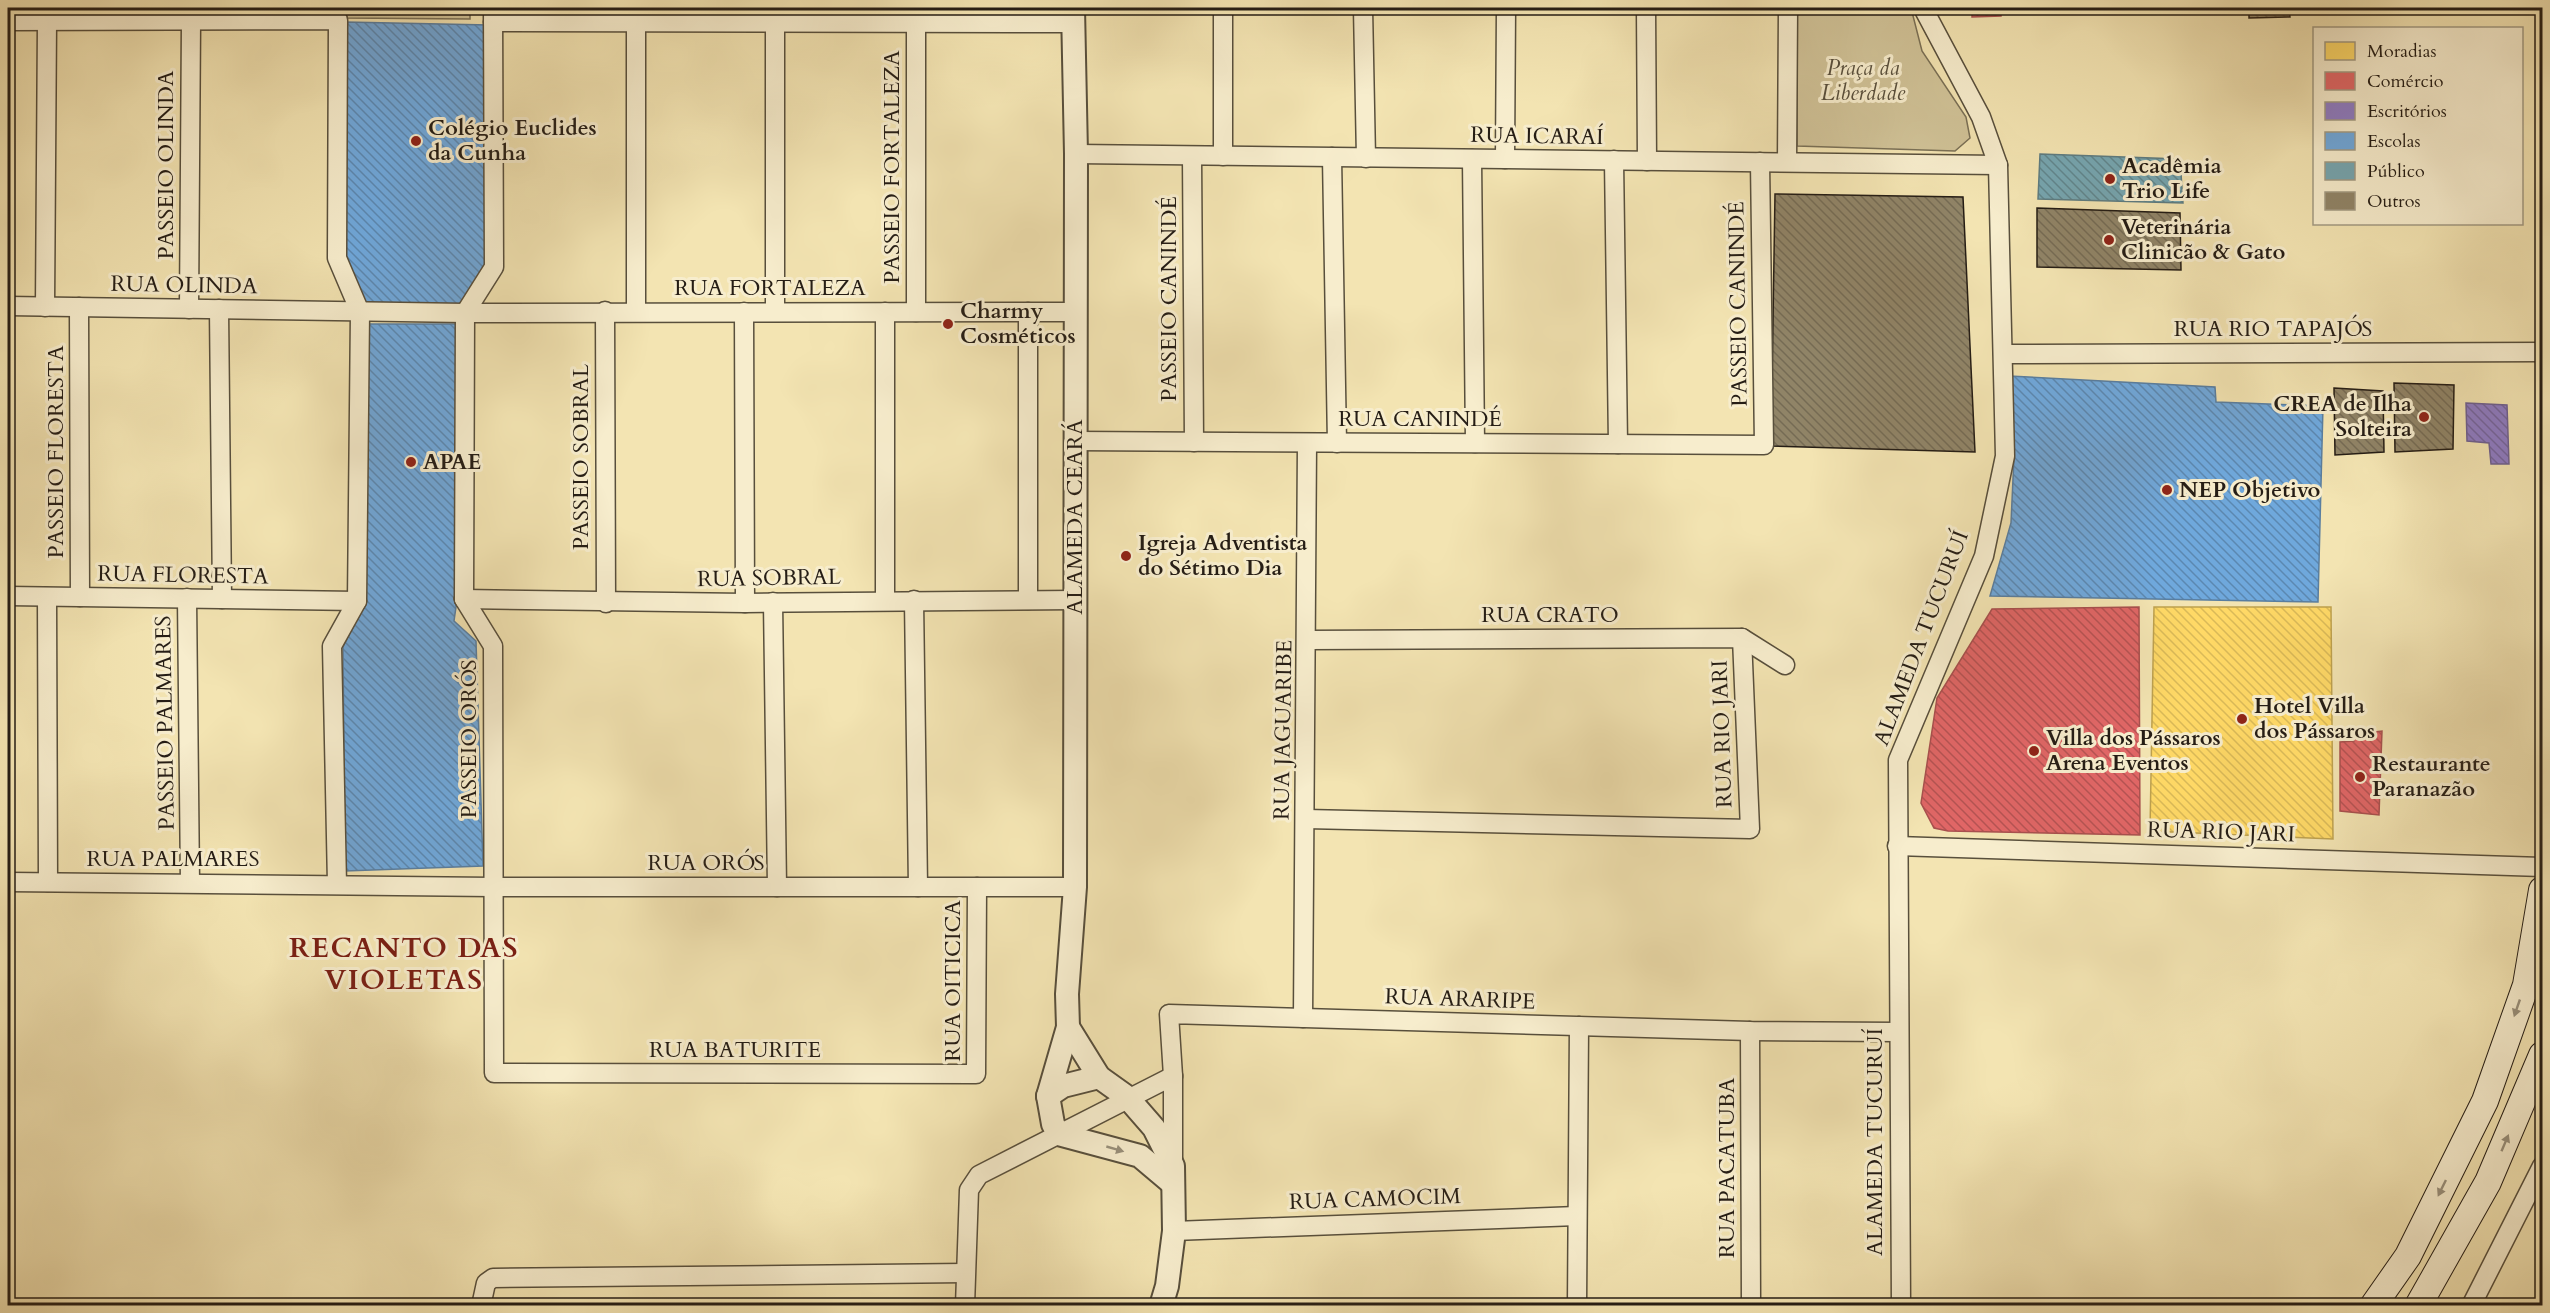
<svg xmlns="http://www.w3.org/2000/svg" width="2550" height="1313" font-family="Cardo,serif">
	<defs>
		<pattern id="homes-back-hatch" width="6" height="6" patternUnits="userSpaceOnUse" patternTransform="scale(1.5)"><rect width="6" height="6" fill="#ffd966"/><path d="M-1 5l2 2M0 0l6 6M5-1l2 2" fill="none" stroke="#daba58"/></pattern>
		<pattern id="shops-back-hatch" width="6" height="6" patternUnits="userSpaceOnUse" patternTransform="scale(1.5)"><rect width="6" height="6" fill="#e06666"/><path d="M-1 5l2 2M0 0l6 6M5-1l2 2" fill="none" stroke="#b55353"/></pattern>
		<pattern id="offices-back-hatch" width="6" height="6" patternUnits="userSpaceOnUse" patternTransform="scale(1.5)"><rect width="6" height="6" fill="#8e7cc3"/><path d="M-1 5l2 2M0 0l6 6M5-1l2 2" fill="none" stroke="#74659d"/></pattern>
		<pattern id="schools-back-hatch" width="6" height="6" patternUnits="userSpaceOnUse" patternTransform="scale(1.5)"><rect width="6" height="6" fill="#6fa8dc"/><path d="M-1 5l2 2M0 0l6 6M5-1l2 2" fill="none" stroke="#5b88b1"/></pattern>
		<pattern id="public-back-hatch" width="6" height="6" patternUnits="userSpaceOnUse" patternTransform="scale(1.5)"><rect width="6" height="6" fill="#76a5af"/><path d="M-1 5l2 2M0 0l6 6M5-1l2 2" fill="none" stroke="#61868d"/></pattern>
		<pattern id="building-back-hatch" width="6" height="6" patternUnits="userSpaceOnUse" patternTransform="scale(1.5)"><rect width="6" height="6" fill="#908467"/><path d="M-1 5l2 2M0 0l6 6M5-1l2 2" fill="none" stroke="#756b54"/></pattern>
	</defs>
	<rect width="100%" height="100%" fill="#f3e4b2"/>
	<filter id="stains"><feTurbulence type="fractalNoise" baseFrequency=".00333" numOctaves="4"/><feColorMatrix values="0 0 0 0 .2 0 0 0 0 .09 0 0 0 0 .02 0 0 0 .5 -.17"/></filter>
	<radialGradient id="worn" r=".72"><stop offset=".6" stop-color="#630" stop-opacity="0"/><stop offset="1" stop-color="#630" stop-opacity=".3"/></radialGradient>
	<g fill="#d0c297" stroke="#7a7056" stroke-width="1.5">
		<polygon points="345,8 470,8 470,19 344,18"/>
		<polygon points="1797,8 1911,8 1922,51 1966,117 1970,138 1955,151 1797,146"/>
	</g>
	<polygon fill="url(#homes-back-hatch)" stroke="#bea14e" stroke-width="1.5" points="2154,607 2331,607 2333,839 2150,831"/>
	<g fill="url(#shops-back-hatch)" stroke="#a8504e" stroke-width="1.5">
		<polygon points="1972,8 2001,8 2001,16 1972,17"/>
		<polygon points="2139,607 2140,835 1948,831 1934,828 1921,803 1937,698 1992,609"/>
		<polygon points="2382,731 2379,815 2340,811 2340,742 2354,741 2356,734"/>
	</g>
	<polygon fill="url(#offices-back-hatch)" stroke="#6e608f" stroke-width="1.5" points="2466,403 2507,405 2509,464 2491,464 2489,443 2467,441"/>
	<g fill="url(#schools-back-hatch)" stroke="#597ea0" stroke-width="1.5">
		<polygon points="345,22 489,25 490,266 463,310 363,308 340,257"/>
		<polygon points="368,324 456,324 457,600 454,621 476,641 483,866 345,871 343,647 364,605"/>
		<polygon points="2009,376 2215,387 2216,402 2323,406 2318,602 1990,596 2011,523 2014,457"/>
	</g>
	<polygon fill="url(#public-back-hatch)" stroke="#5e7c81" stroke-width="1.5" points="2040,154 2180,159 2183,203 2038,199"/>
	<g fill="url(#building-back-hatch)" stroke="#251d15" stroke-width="1.5">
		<polygon points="2249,8 2289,8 2290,17 2249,18"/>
		<polygon points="1775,194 1963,197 1975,452 1771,446"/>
		<polygon points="2037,208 2180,213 2181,270 2037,267"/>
		<polygon points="2394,383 2454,385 2453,449 2395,452"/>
		<polygon points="2334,388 2383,391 2384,452 2335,455"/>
	</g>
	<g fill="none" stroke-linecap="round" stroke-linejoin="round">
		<g stroke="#584f3c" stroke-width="21">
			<g id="minor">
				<polyline points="1363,8 1366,158"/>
				<polyline points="1646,8 1647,161"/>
				<polyline points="8,21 338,20 337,258 360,312 357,601 332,646 337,884"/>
				<polyline points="493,22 1073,23"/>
				<polyline points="636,22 636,312"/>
				<polyline points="916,23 916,312"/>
				<polyline points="1076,154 1998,165"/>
				<polyline points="1192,156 1194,442"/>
				<polyline points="1223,156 1223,8"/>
				<polyline points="1332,157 1337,443"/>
				<polyline points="1472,159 1475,443"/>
				<polyline points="1505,159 1506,8"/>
				<polyline points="1614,160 1618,444"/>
				<polyline points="1787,162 1788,8"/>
				<polyline points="8,306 465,313 1075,312"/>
				<polyline points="45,307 47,21"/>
				<polyline points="79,307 80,597"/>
				<polyline points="189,309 191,21"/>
				<polyline points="219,309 222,599"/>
				<polyline points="605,311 606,603"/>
				<polyline points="744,312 745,603"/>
				<polyline points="775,312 775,22"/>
				<polyline points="1028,312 1028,600"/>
				<polyline points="2003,354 2542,352"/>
				<polyline points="1075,441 1764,445 1760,162"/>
				<polyline points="8,596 357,601"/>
				<polyline points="47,597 48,882"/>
				<polyline points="187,598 190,883"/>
				<polyline points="464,599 493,646 494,1073 976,1074 977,887"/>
				<polyline points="464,599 745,603 1075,600"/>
				<polyline points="464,599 465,313 494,267 493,8"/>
				<polyline points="914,600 918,887"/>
				<polyline points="885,601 885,312"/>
				<polyline points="773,602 777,887"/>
				<polyline points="1308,640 1742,638 1785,665"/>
				<polyline points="1306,819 1750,829 1742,638"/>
				<polyline points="1897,846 2542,867"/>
				<polyline points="8,882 493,887 1075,887"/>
				<polyline points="1303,1018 1307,443"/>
				<polyline points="1750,1031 1751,1306"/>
				<polyline points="1173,1165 1173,1076 1169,1014 1750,1031 1898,1032"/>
				<polyline points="1174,1231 1577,1216"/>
				<polyline points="481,1306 486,1283 493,1278 965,1273"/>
				<polyline points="965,1306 969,1190 979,1175 1173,1076"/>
				<polyline points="1577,1306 1579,1026"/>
				<polyline points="1901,1306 1898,760 1984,556 2005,456 1998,165 1981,117 1923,8"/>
				<polyline points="2471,1306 2542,1166"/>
			</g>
		</g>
		<g stroke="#584f3c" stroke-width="26">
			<g id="tertiary">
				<polyline points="1073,8 1076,154 1075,887 1067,994 1068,1027 1048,1096 1053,1124 1058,1134 1140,1156 1172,1183"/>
				<polyline points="1068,1027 1099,1077 1127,1097 1154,1128 1173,1166 1174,1231 1167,1286 1161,1306"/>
				<polyline points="1048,1096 1063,1086 1099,1077"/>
			</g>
		</g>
		<g stroke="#251d15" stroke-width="28">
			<g id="secondary">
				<polyline points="2373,1306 2408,1256 2485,1101 2526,985 2542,890"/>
				<polyline points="2418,1306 2488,1182 2542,1055"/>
			</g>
		</g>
		<use href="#minor" stroke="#f7edcd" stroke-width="18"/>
		<use href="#tertiary" stroke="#f7edcd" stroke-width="22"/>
		<use href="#secondary" stroke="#f7edcd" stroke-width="26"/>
	</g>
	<defs><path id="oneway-solid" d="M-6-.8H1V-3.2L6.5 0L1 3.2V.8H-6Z" transform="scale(1.5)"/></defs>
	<g fill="#988f7a">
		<use href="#oneway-solid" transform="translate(2517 1008) rotate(109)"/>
		<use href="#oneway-solid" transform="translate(2505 1143) rotate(-67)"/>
		<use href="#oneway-solid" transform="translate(1115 1149) rotate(16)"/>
		<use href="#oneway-solid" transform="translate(2442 1188) rotate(116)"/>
	</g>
	<g fill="#8f2418" stroke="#f7edcd" stroke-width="2">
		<circle cx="416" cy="141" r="6"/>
		<circle cx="2110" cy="179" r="6"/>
		<circle cx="2109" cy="240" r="6"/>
		<circle cx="948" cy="324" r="6"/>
		<circle cx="2424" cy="417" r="6"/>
		<circle cx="411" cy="462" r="6"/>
		<circle cx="2167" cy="490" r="6"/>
		<circle cx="1126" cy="556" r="6"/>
		<circle cx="2242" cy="719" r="6"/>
		<circle cx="2034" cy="751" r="6"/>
		<circle cx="2360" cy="777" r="6"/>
	</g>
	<g text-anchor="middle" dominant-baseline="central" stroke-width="6" stroke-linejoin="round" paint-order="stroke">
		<g font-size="22" font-style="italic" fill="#584f3c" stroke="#f7edcd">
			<text x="1863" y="68">Praça da<tspan x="1863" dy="25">Liberdade</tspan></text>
		</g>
		<g font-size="22" font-weight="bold" fill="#251d15" stroke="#f7edcd" text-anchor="start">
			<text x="428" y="128">Colégio Euclides<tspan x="428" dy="25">da Cunha</tspan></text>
			<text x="2122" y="166">Acadêmia<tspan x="2122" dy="25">Trio Life</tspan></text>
			<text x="2121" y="227">Veterinária<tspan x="2121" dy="25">Clinicão &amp; Gato</tspan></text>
			<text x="960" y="311">Charmy<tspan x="960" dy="25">Cosméticos</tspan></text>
			<text x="2412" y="404" text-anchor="end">CREA de Ilha<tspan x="2412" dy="25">Solteira</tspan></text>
			<text x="423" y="462">APAE</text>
			<text x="2179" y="490">NEP Objetivo</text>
			<text x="1138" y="543">Igreja Adventista<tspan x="1138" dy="25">do Sétimo Dia</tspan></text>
			<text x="2254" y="706">Hotel Villa<tspan x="2254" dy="25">dos Pássaros</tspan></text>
			<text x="2046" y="738">Villa dos Pássaros<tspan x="2046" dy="25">Arena Eventos</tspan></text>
			<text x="2372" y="764">Restaurante<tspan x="2372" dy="25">Paranazão</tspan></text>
		</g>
		<g font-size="22" fill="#251d15" stroke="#f7edcd">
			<text transform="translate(1537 136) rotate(1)">RUA ICARAÍ</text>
			<text transform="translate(166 165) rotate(-90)">PASSEIO OLINDA</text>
			<text transform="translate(892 167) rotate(-90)">PASSEIO FORTALEZA</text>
			<text transform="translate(184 285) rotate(1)">RUA OLINDA</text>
			<text x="770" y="288">RUA FORTALEZA</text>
			<text transform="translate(1169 299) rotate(-90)">PASSEIO CANINDÉ</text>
			<text transform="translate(1738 304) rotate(-91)">PASSEIO CANINDÉ</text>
			<text x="2273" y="329">RUA RIO TAPAJÓS</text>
			<text x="1420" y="419">RUA CANINDÉ</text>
			<text transform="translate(56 452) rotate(-90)">PASSEIO FLORESTA</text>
			<text transform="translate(581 457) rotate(-90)">PASSEIO SOBRAL</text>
			<text transform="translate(1075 517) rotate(-90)">ALAMEDA CEARÁ</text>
			<text transform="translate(183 575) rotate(1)">RUA FLORESTA</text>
			<text transform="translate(769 578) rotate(-1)">RUA SOBRAL</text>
			<text x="1550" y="615">RUA CRATO</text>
			<text transform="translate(1921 638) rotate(-69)">ALAMEDA TUCURUÍ</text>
			<text transform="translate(165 723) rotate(-91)">PASSEIO PALMARES</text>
			<text transform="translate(1283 730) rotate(-89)">RUA JAGUARIBE</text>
			<text transform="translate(1722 734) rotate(-92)">RUA RIO JARI</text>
			<text transform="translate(469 739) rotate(-90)">PASSEIO ORÓS</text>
			<text transform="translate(2221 832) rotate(2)">RUA RIO JARI</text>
			<text x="173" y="859">RUA PALMARES</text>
			<text x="706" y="863">RUA ORÓS</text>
			<text transform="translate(953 981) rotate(-90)">RUA OITICICA</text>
			<text transform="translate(1460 999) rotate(2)">RUA ARARIPE</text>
			<text x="735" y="1050">RUA BATURITE</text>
			<text transform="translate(1875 1142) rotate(-90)">ALAMEDA TUCURUÍ</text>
			<text transform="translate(1727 1168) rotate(-90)">RUA PACATUBA</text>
			<text transform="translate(1375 1199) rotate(-2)">RUA CAMOCIM</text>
		</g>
		<g font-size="28" font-weight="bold" letter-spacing="1.5" fill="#7a1f14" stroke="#f7edcd">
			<text x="404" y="948">RECANTO DAS<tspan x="404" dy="32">VIOLETAS</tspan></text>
		</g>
	</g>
	<rect width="2550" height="1313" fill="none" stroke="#f3e4b2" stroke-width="30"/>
	<rect x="9" y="9" width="2532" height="1295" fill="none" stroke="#251d15" stroke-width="3"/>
	<rect x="15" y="15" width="2520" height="1283" fill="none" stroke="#251d15" stroke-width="1.5"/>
	<rect x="2313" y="27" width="210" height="198" fill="#f7edcd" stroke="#a39a83" stroke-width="1.5"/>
	<rect x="2325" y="42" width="30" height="18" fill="#ffd966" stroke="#a39a83" stroke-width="1.5"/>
	<text x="2367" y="57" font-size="18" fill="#251d15">Moradias</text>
	<rect x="2325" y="72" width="30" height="18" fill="#e06666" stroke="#a39a83" stroke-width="1.5"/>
	<text x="2367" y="87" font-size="18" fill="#251d15">Comércio</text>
	<rect x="2325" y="102" width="30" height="18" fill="#8e7cc3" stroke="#a39a83" stroke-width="1.5"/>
	<text x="2367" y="117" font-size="18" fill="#251d15">Escritórios</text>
	<rect x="2325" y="132" width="30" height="18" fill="#6fa8dc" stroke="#a39a83" stroke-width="1.5"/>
	<text x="2367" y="147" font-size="18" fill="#251d15">Escolas</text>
	<rect x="2325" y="162" width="30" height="18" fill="#76a5af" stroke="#a39a83" stroke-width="1.5"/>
	<text x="2367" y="177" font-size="18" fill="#251d15">Público</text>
	<rect x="2325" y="192" width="30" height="18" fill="#908467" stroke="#a39a83" stroke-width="1.5"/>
	<text x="2367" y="207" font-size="18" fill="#251d15">Outros</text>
	<rect width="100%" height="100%" filter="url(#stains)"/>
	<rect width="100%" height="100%" fill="url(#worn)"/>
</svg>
